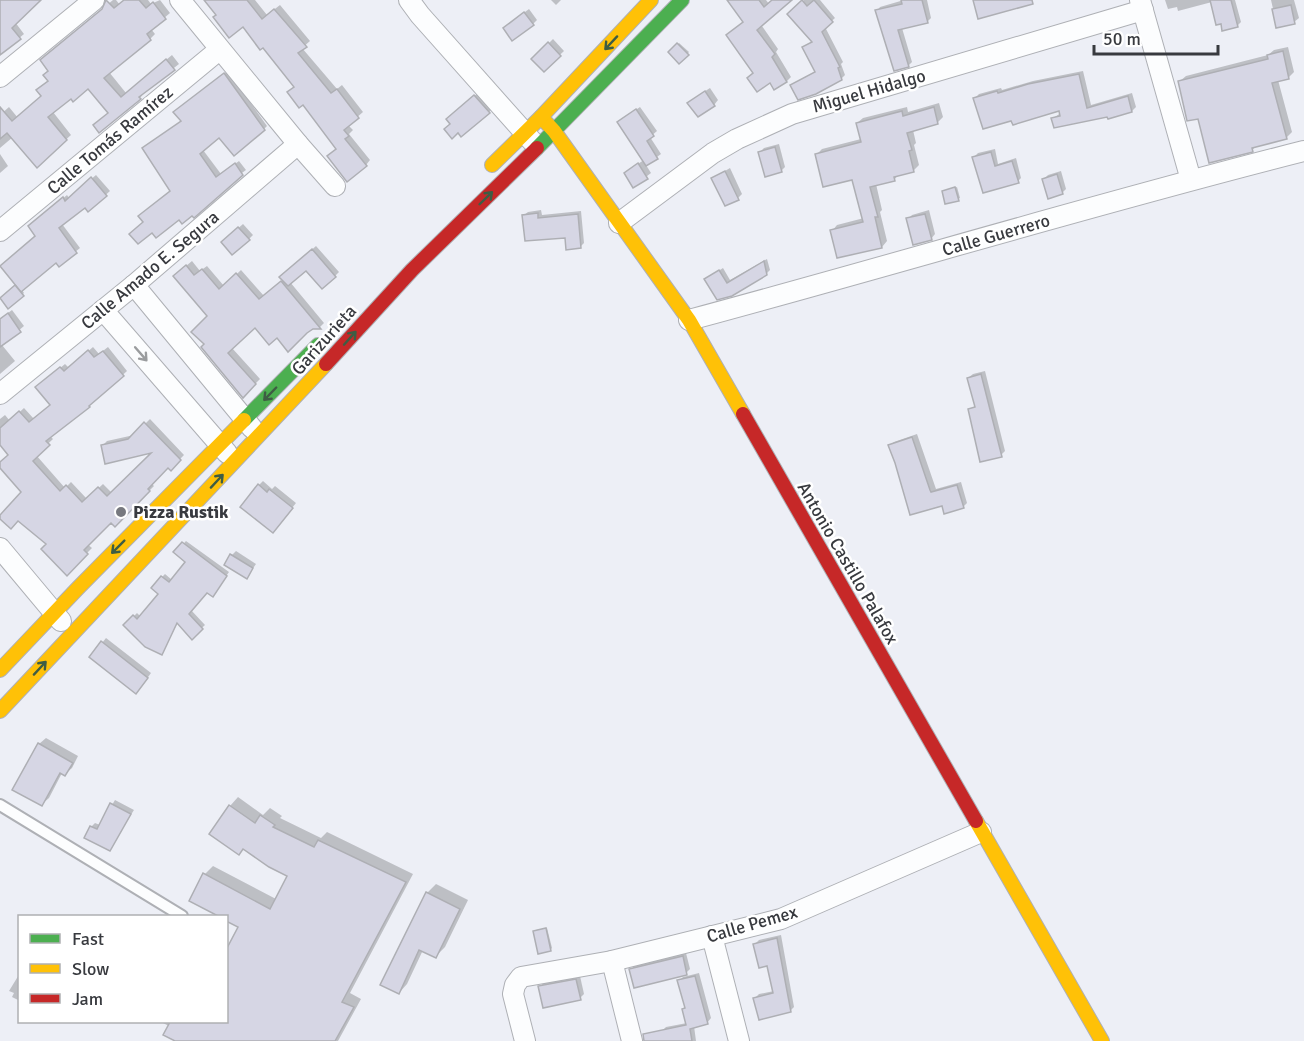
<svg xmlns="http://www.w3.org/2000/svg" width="1304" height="1041" font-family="Signika,sans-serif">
	<rect width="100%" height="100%" fill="#edeff6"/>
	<g fill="#0003">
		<polygon points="0,0 39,0 15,22 24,34 0,54"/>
		<polygon points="113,0 116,0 120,5 125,0 148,0 151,4 160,0 170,13 151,29 155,34 150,39 109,72 126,93 172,55 179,64 143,92 144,93 140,98 109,112 88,87 71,97 53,112 71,135 37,166 13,137 0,148 0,115 9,107 18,118 42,96 49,81 50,71 46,55"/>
		<polygon points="206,0 255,0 267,15 280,5 310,41 302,48 337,89 342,85 363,112 348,125 353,130 349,134 370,160 366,165 338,149 295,87 263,46 243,25 218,15"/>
		<polygon points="551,0 561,0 556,5"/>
		<polygon points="729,0 766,0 769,4 773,0 787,1 762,26 778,49 776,52 791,77 787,81 770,81 755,73 745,21"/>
		<polygon points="804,0 820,0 835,18 825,27 843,62 841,64 845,75 841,79 796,82 816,71 804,48 813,41 789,14"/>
		<polygon points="904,0 927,0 931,18 927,22 902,28 912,62 908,66 877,11 880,7"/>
		<polygon points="1165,0 1235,0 1241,22 1237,26 1212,2 1178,11 1177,7 1168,9"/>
		<polygon points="1271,0 1294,0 1299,18 1294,22 1277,26"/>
		<polygon points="529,9 537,20 533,24 509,24"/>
		<polygon points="553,39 564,51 544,70 533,59"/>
		<polygon points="679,43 689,52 680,62 670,52"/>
		<polygon points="1288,47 1294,72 1288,78 1278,80 1292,132 1286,138 1258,145 1252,150 1199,117 1180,81 1186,76 1268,55 1274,50"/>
		<polygon points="228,71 267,126 264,129 219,136 203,150 221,174 239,161 246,170 179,218 145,222 171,190 144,148 183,120 179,109"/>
		<polygon points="1083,71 1091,105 1132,93 1136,107 1132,111 1108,115 1053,118 1061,113 1060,109 1012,119 975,98 979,94 1001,88 1002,90 1033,81"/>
		<polygon points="710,88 718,100 714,105 693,99"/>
		<polygon points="479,92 493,108 489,112 452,115"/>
		<polygon points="939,103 943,117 937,123 913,130 916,143 914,145 919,165 914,170 899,174 894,180 876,184 882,210 880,212 887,241 882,247 832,231 837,225 864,218 853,178 817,154 822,149 861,139 857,123 863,118 907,107 908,112"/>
		<polygon points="640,107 657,131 650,137 661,154 646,165 651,173 634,186 630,169 644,160 622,119"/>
		<polygon points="779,144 785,167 781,171 760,152 764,148"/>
		<polygon points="995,149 998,164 1016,158 1021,178 1018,181 974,157 978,153"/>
		<polygon points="0,154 8,166 0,173"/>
		<polygon points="730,168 742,194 738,198 713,178"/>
		<polygon points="1061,171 1066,189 1062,193 1044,179 1048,175"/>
		<polygon points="96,175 110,191 89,210 85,206 62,224 80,248 59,265 56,261 22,290 24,293 8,307 1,299 17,285 37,236 34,223 67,195 69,198"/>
		<polygon points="957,187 960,198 958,199 943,191"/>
		<polygon points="541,210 542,215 581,211 584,243 580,247 566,236 524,215 528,212"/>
		<polygon points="929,210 935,234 931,239 908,219 912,215"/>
		<polygon points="243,224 253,235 249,239 227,238"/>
		<polygon points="316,246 339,272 335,276 306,269 290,282 324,323 320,327 277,336 256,326 232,348 260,379 243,396 206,344 209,316 180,271 192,261 200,271 207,266 224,286 241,270 264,296 284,279 286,273"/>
		<polygon points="767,259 770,270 766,274 731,294 706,279 723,268 730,280"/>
		<polygon points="12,310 24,326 5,342 0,336 0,319"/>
		<polygon points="2,345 15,361 0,374 0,347"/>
		<polygon points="93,347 99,354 108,347 127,371 89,406 50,436 53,439 36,455 65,488 71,482 87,499 103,484 112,493 156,450 102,446 107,441 134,435 150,419 184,455 171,468 168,466 151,483 154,486 115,525 111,521 87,544 92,548 67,573 48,544 23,492 0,466 10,454 0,443 0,419 5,415 10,421 24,408 34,419 52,405 42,383 65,364 69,368"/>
		<polygon points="985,371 1005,451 1001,455 970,410 976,405 968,378 973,374"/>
		<polygon points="917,434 936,489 961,482 967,503 963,507 943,504 896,462 889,446 894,442"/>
		<polygon points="263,481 272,489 275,486 296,503 277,527 259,485"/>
		<polygon points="186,541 229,572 215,592 207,591 191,610 205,625 192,637 178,622 162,653 125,625 137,613 141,617 160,594 153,588 162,577 165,574 172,580 187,562 176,552"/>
		<polygon points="236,551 256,564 247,577 232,555"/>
		<polygon points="106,638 151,673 140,688 91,657"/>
		<polygon points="46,738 78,756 72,768 65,774 62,773 49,798 42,804 39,744"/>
		<polygon points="238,797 263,815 270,808 282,816 280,818 321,838 327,832 413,874 350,993 361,999 338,1041 179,1041 169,1026 161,1022 226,1022 240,926 226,916 222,916 191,900 205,874 213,866 276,899 289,875 230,806"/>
		<polygon points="115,800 134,810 109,849 91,827 95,823 100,825"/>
		<polygon points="436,884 468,900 445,947 436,956 423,950 407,984 399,993 427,893"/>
		<polygon points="547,928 552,948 550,950 536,930"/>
		<polygon points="781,935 794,1007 790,1011 755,998 759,994 774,991 768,965 755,944 759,940"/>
		<polygon points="686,953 690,969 686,973 631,970 634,966"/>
		<polygon points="20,973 20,1001 12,997 14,993 9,991"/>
		<polygon points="699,973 711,1018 707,1023 694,1026 696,1041 664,1041 662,1031 666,1027 687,1023 684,1009 686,1007 679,981 683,977"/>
		<polygon points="580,976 584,994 580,998 540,987 544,982"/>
	</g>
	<g fill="#d6d6e4" stroke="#aeafb4" stroke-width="1.5">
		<polygon points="0,0 41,0 12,28 21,39 0,55"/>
		<polygon points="106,0 114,8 124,0 139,0 146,8 153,2 166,19 147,34 151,40 104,78 121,97 166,59 175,70 139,97 141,99 99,133 93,125 108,113 88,89 73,102 71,99 48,117 67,140 37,168 7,133 0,139 0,107 12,121 41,96 36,90 48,81 43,75 48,71 40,60 102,9"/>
		<polygon points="204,0 247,0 262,19 274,9 307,47 298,53 331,93 337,89 359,118 344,130 349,136 345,139 367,166 347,182 327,156 336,149 303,105 299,108 287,92 294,87 263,48 260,50 243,27 229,38 213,17 216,15"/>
		<polygon points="727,0 759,0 764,7 772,0 792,0 757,30 775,54 772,57 787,82 774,90 770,83 757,92 747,78 753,73 726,35 743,22"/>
		<polygon points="802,0 807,6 814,0 833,22 822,32 840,67 838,68 842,80 816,94 798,100 790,85 815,72 802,47 812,42 787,14"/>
		<polygon points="901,0 922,0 928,23 898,30 909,67 894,71 875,10 902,4"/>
		<polygon points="973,0 1032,0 1033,4 978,19"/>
		<polygon points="1210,0 1231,0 1238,27 1222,31 1221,24 1216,25"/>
		<polygon points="1291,5 1295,24 1276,28 1272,9"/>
		<polygon points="524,12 534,25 512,41 503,28"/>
		<polygon points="548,42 561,56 544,72 531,59"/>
		<polygon points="677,43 689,55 679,64 668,52"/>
		<polygon points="1283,51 1289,79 1272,83 1287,139 1252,148 1253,152 1209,163 1198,119 1187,121 1178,81 1268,59 1267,55"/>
		<polygon points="224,73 265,130 234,156 219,138 200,154 216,177 235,163 243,175 194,218 192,216 182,224 179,220 156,238 152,233 138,244 129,234 143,222 138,216 170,191 142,148 181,121 173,112"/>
		<polygon points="1079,74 1087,108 1128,96 1132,112 1108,119 1107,117 1054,128 1051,118 1060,116 1059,111 1013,125 1011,121 983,129 973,98 997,91 998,93 1028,84"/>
		<polygon points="705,91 715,106 698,117 687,103"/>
		<polygon points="474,95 490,113 461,137 458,133 452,139 444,129 450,124 446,119"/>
		<polygon points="934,107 938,124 907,133 912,150 909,151 914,172 894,177 895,181 870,187 878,217 875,217 882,248 837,258 830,230 863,222 852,180 823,187 815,154 861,142 856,123 902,111 903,116"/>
		<polygon points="636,109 654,136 647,141 658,159 646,166 617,122"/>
		<polygon points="775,147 782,172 765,177 758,152"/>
		<polygon points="991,152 995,166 1012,161 1019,183 983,193 972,157"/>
		<polygon points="638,163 648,179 633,188 624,173"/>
		<polygon points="725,171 739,200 725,206 711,178"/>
		<polygon points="1057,174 1063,194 1048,199 1042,179"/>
		<polygon points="91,177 107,196 88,212 85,208 59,228 77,253 59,267 56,263 21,292 0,266 35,236 28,226 63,197 65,201"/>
		<polygon points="955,187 959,201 945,204 942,191"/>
		<polygon points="538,213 538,218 578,214 581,248 566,250 565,238 525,241 522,215"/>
		<polygon points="925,214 932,240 913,245 906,218"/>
		<polygon points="238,227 250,240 232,255 221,242"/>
		<polygon points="312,249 336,277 322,289 306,271 288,286 279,277"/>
		<polygon points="764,261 767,275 732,296 717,300 704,279 719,270 727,283"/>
		<polygon points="186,265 194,275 202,269 219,289 236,273 259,299 281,281 321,329 313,329 307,333 288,352 277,338 269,345 255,328 228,353 256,384 243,398 201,347 204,344 191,332 207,316 173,276"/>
		<polygon points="15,285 24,296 8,309 0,298"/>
		<polygon points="8,313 21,332 0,347 0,319"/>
		<polygon points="88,350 94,357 103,351 124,376 89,406 90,407 46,441 50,445 33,461 60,491 66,485 82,502 98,487 107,496 151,453 105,464 101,445 128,439 144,422 181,460 171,471 168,468 148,489 150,491 115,527 111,523 84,550 88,554 67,576 41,549 46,544 18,521 11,529 0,519 0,515 21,492 0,468 0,462 8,455 0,445 0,428 19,411 29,422 50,405 35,387 60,367 64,371"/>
		<polygon points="981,374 1002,457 980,462 968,409 975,407 967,378"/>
		<polygon points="912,437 930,490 931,492 957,485 964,508 944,514 942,506 910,515 895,463 888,445"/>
		<polygon points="258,484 267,492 269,489 293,508 273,533 240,507"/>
		<polygon points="182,542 227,576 213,597 207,593 189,614 203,629 192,640 177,623 162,655 145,647 123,625 133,615 137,619 158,594 151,588 161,576 169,582 185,562 173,552"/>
		<polygon points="230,554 253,568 247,579 224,565"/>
		<polygon points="101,641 148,678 136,694 89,657"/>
		<polygon points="38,743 73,763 65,776 60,773 42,806 12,790"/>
		<polygon points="110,803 131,814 110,851 84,838 90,826 97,829"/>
		<polygon points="229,805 255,823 260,815 275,825 273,827 314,847 318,840 406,882 342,1002 354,1007 335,1041 175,1041 163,1035 170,1022 226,1022 226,950 238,927 226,921 226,916 218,916 189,901 203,873 270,909 287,876 269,867 243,849 239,855 209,834"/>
		<polygon points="426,892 460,909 436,958 419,950 399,994 380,985"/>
		<polygon points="546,928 551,951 538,954 533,931"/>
		<polygon points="777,938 791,1012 759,1020 753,998 773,993 767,966 759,968 753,944"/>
		<polygon points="683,956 687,975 634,988 629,969"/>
		<polygon points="695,976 708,1024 690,1029 692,1041 644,1041 643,1034 686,1025 682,1009 685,1008 677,980"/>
		<polygon points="576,979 581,1000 543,1008 538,986"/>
	</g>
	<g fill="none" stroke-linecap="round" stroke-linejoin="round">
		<g stroke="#aeb0b5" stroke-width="14">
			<polyline id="lane" points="0,805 182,916"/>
		</g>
		<g stroke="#aeb0b5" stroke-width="22">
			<g id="street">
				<polyline points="180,0 298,144 335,186"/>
				<polyline points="409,0 420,15 532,141"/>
				<polyline points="1140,0 1191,180"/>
				<polyline points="0,77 94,0"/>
				<polyline points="619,223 713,153 737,139 792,114 1143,10"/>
				<polyline points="0,231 219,50"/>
				<polyline points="134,285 252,428"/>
				<polyline points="103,310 227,453"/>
				<path d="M689,320C894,265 1098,203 1304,151"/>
				<polyline points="0,394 134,285 298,144"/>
				<polyline points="0,548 61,621"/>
				<polyline points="712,936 739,1041"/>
				<polyline points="612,961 632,1041"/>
				<polyline points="525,1041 513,994 515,985 521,977 612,961 781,919 981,832"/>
			</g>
		</g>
		<g stroke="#aeb0b5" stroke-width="16">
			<g id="fast">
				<polyline points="537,148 682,0"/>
				<polyline points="244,420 318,345"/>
			</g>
		</g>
		<g stroke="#aeb0b5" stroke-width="16">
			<g id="slow">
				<polyline points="541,117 554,131 689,320 743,414"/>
				<polyline points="492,165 541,117 651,0"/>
				<polyline points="0,670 78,588 244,420"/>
				<polyline points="0,711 326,364"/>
				<polyline points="976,821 1102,1041"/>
			</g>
		</g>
		<g stroke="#aeb0b5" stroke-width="16">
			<g id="jam">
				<polyline points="326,364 412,270 537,148"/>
				<polyline points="743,414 976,821"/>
			</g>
		</g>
		<use href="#lane" stroke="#fcfdfe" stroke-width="10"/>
		<use href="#street" stroke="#fcfdfe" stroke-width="20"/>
		<use href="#fast" stroke="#4caf50" stroke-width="14"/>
		<use href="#slow" stroke="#ffc107" stroke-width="14"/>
		<use href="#jam" stroke="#c62828" stroke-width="14"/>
	</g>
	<defs><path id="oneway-shaft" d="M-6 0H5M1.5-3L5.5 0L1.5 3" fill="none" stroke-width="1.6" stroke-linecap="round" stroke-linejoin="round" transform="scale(1.5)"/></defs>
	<g stroke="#3e5d44">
		<use href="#oneway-shaft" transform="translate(611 43) rotate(133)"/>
		<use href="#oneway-shaft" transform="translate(486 198) rotate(-44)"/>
		<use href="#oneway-shaft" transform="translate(350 338) rotate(-48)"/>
		<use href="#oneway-shaft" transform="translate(270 394) rotate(134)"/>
		<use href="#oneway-shaft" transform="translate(217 481) rotate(-47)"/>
		<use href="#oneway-shaft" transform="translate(118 547) rotate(135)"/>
		<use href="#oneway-shaft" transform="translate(40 668) rotate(-47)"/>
	</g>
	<use stroke="#9a9c9e" href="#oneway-shaft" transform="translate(141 354) rotate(49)"/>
	<circle fill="#77797f" stroke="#fff" stroke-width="2" cx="121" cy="512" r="6"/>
	<g text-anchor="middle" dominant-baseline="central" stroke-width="5" stroke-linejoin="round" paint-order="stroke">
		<g font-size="18" fill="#383a3f" stroke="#fff">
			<text transform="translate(869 91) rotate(-16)">Miguel Hidalgo</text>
			<text transform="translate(110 140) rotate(-40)">Calle Tomás Ramírez</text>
			<text transform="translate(996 235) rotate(-16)">Calle Guerrero</text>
			<text transform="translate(150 270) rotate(-40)">Calle Amado E. Segura</text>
			<text transform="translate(324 340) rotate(-48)">Garizurieta</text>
			<text transform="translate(848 563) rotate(60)">Antonio Castillo Palafox</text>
			<text transform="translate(752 924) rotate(-16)">Calle Pemex</text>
		</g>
		<g font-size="18" font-weight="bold" fill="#383a3f" stroke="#fff" text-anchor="start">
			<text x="133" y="512">Pizza Rustik</text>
		</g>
	</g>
	<rect x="18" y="915" width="210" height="108" fill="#ffffff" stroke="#afb0b2" stroke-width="1.5"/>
	<rect x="30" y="934" width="30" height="9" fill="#4caf50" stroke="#afb0b2" stroke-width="1.5"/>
	<text x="72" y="945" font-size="18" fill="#383a3f">Fast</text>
	<rect x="30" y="964" width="30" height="9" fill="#ffc107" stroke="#afb0b2" stroke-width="1.5"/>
	<text x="72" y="975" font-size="18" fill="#383a3f">Slow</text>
	<rect x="30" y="994" width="30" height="9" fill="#c62828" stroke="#afb0b2" stroke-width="1.5"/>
	<text x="72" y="1005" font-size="18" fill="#383a3f">Jam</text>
	<path d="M1094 45v9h124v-9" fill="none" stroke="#383a3f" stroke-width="3"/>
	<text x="1103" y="45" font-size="18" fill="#383a3f" stroke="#ffffff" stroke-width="4.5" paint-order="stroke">50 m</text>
</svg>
